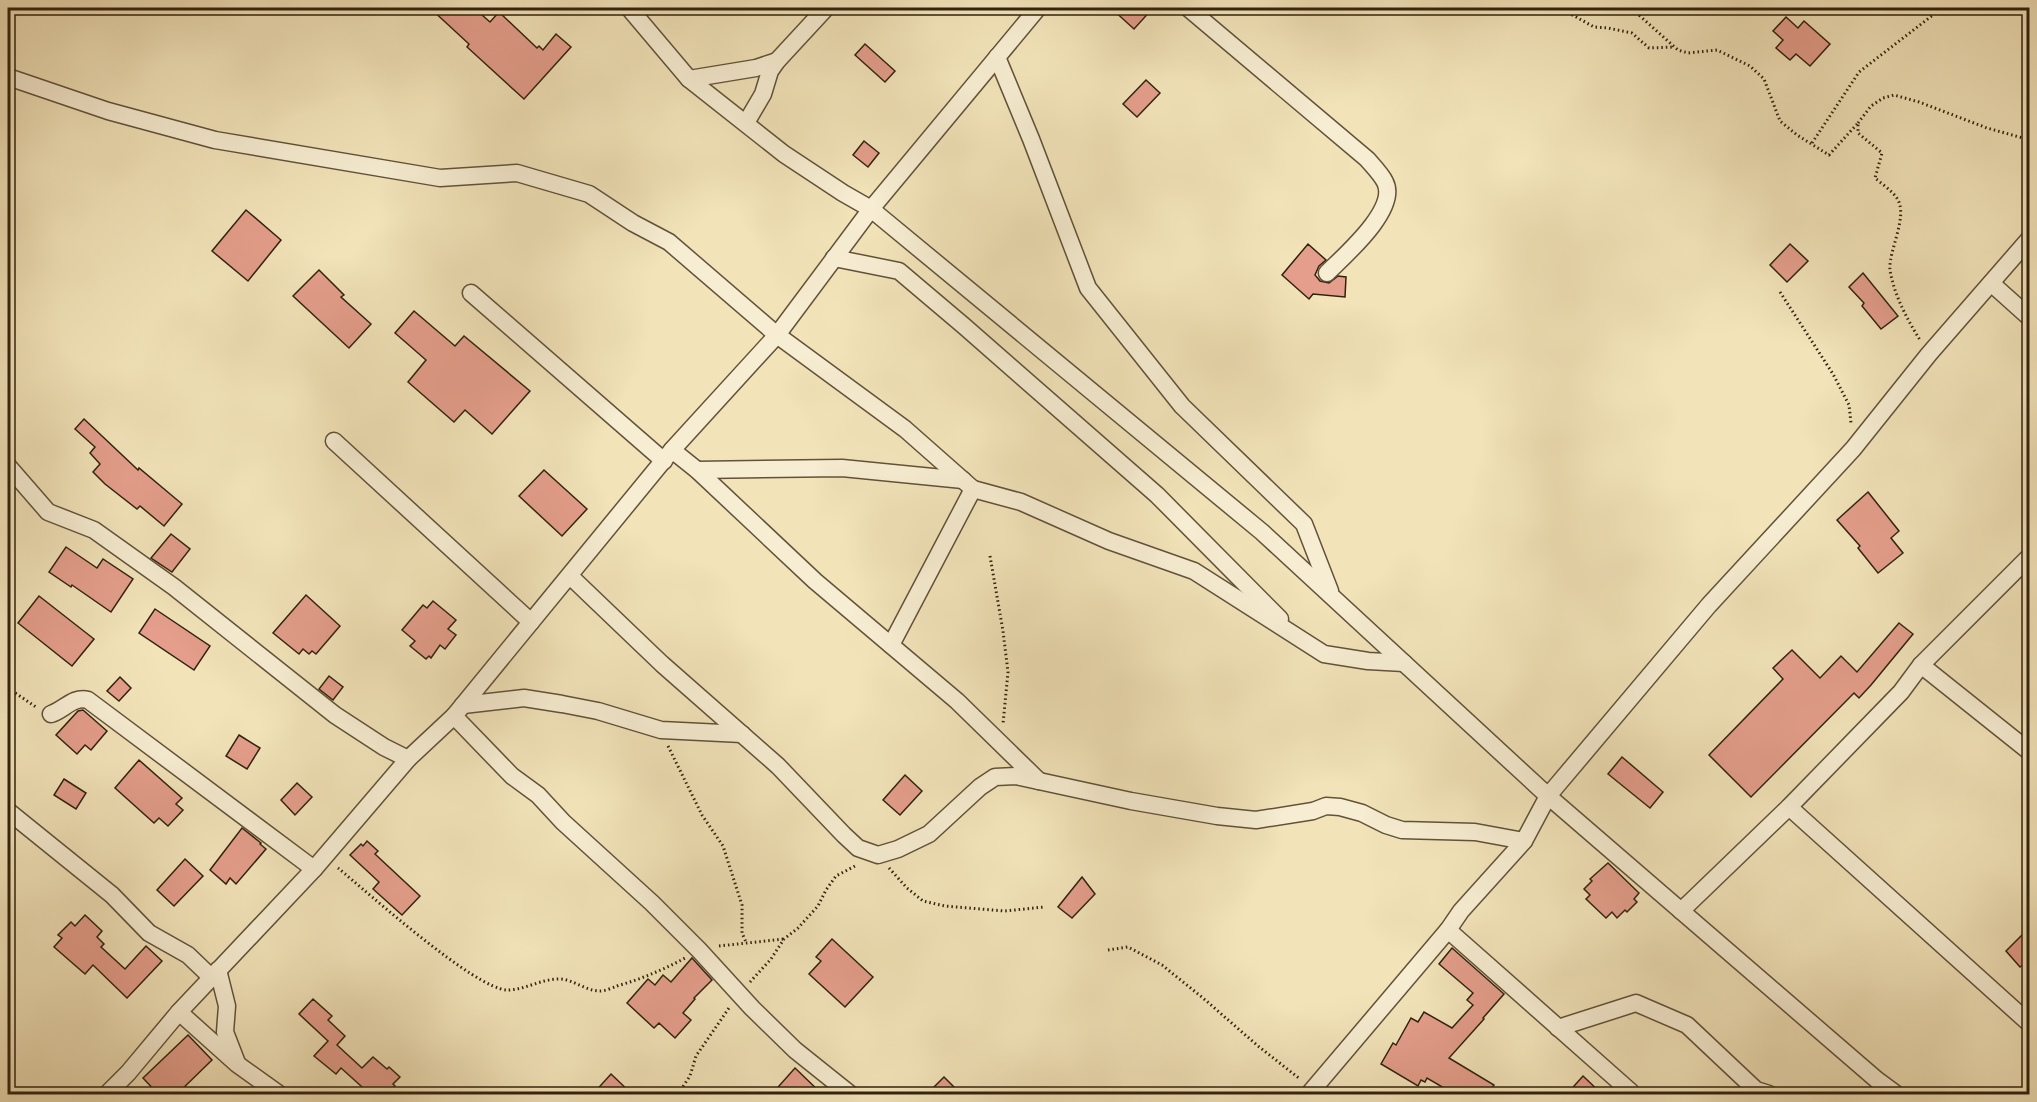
<svg xmlns="http://www.w3.org/2000/svg" width="2037" height="1102" font-family="Alegreya,serif">
	<rect width="100%" height="100%" fill="#f2e3b9"/>
	<filter id="stains"><feTurbulence type="fractalNoise" baseFrequency=".00333" numOctaves="4"/><feColorMatrix values="0 0 0 0 .2 0 0 0 0 .09 0 0 0 0 .02 0 0 0 .5 -.17"/></filter>
	<radialGradient id="worn" r=".72"><stop offset=".6" stop-color="#630" stop-opacity="0"/><stop offset="1" stop-color="#630" stop-opacity=".3"/></radialGradient>
	<g fill="#e49e8b" stroke="#31220e" stroke-width="1.5">
		<polygon points="430,8 474,8 490,22 499,12 537,48 539,46 543,50 556,34 571,47 524,99 467,47 469,44"/>
		<polygon points="1111,8 1153,8 1134,29"/>
		<polygon points="1786,17 1798,28 1804,21 1830,44 1810,66 1796,54 1790,60 1776,48 1783,40 1773,31"/>
		<polygon points="865,44 895,71 885,82 855,55"/>
		<polygon points="1146,80 1160,93 1137,117 1123,104"/>
		<polygon points="864,141 879,153 868,167 853,155"/>
		<polygon points="246,210 281,240 248,281 212,251"/>
		<polygon points="1308,244 1326,260 1319,266 1315,275 1320,281 1329,283 1338,276 1346,277 1345,297 1313,294 1309,299 1282,275"/>
		<polygon points="1790,244 1808,261 1787,282 1770,265"/>
		<polygon points="319,270 344,295 341,297 371,324 349,348 293,296"/>
		<polygon points="1863,273 1898,316 1881,329 1862,306 1864,303 1849,287"/>
		<polygon points="414,311 455,346 464,336 530,391 492,434 465,410 454,422 408,382 426,360 395,333"/>
		<polygon points="84,419 138,470 139,468 182,504 164,526 140,506 137,509 105,484 93,472 100,464 90,453 95,447 75,429"/>
		<polygon points="544,470 587,509 562,536 519,496"/>
		<polygon points="1868,492 1899,531 1891,538 1903,553 1878,573 1858,548 1860,546 1837,520"/>
		<polygon points="171,534 190,549 172,572 151,558"/>
		<polygon points="66,547 97,568 103,559 133,579 111,612 72,585 71,587 49,572"/>
		<polygon points="306,595 340,626 316,654 312,651 309,654 303,649 299,654 273,633"/>
		<polygon points="39,596 94,639 72,666 18,623"/>
		<polygon points="433,601 456,620 448,629 456,635 445,649 440,645 431,658 429,656 426,659 410,646 415,641 402,630 423,605 427,608"/>
		<polygon points="155,609 210,646 194,670 139,633"/>
		<polygon points="1899,623 1913,634 1871,685 1859,698 1854,693 1751,797 1709,755 1783,679 1773,668 1792,650 1820,678 1841,656 1857,672"/>
		<polygon points="329,676 343,687 333,700 319,689"/>
		<polygon points="120,677 131,688 119,701 107,691"/>
		<polygon points="83,710 107,731 91,750 85,745 77,754 56,735 78,711"/>
		<polygon points="239,735 260,748 247,769 226,756"/>
		<polygon points="1622,757 1663,792 1650,808 1608,774"/>
		<polygon points="139,760 182,798 176,804 183,810 168,826 159,818 154,823 115,788"/>
		<polygon points="905,775 922,791 900,815 883,800"/>
		<polygon points="64,779 86,793 76,809 54,795"/>
		<polygon points="297,783 312,797 295,815 281,800"/>
		<polygon points="242,828 261,843 260,844 266,849 236,884 230,878 226,884 210,870"/>
		<polygon points="367,841 378,851 375,854 420,896 402,915 373,889 379,882 350,855 361,844 363,846"/>
		<polygon points="185,859 203,876 174,906 157,890"/>
		<polygon points="1608,863 1639,893 1634,899 1637,902 1627,912 1625,910 1617,918 1612,912 1606,918 1586,899 1590,895 1584,889 1592,881 1590,879"/>
		<polygon points="1082,877 1095,894 1072,918 1058,907"/>
		<polygon points="85,915 102,931 97,937 104,944 101,947 125,969 146,946 162,961 127,998 93,965 85,974 54,947 62,938 58,935 71,922 75,926"/>
		<polygon points="2030,927 2030,959 2020,967 2006,951"/>
		<polygon points="832,939 873,977 845,1007 809,974 821,961 816,957"/>
		<polygon points="1452,948 1504,994 1483,1018 1484,1019 1449,1058 1494,1085 1488,1095 1456,1095 1427,1078 1425,1082 1421,1080 1418,1086 1381,1064 1393,1043 1396,1045 1411,1018 1418,1022 1424,1012 1452,1028 1473,1005 1467,1000 1473,993 1439,964"/>
		<polygon points="692,958 712,980 694,998 695,999 683,1013 691,1020 675,1038 659,1023 654,1028 627,1003 648,979 655,985 663,975 671,982"/>
		<polygon points="313,999 332,1016 328,1020 345,1036 337,1045 362,1068 373,1057 387,1069 389,1067 400,1077 393,1084 395,1086 387,1095 371,1095 341,1068 336,1074 314,1056 328,1041 299,1014"/>
		<polygon points="188,1035 212,1060 176,1095 159,1095 143,1078"/>
		<polygon points="795,1068 823,1095 771,1095"/>
		<polygon points="611,1074 633,1095 592,1095"/>
		<polygon points="1583,1076 1603,1095 1566,1095"/>
		<polygon points="944,1077 962,1095 926,1095"/>
	</g>
	<g fill="none" stroke-linecap="round" stroke-linejoin="round">
		<g stroke="#615239" stroke-width="19">
			<g id="street">
				<polyline points="629,8 689,79 784,154 843,193 871,209 1262,532 1548,796 1877,1080 1896,1094"/>
				<path d="M1188,8L1367,159C1373,166 1381,174 1385,182C1399,209 1344,256 1327,273"/>
				<polyline points="997,57 1031,139 1088,288 1182,406 1304,524 1330,591"/>
				<polyline points="8,77 108,111 215,140 440,178 517,173 589,194 633,223 669,242 777,335 905,429 973,489"/>
				<polyline points="689,79 756,68 777,61"/>
				<polyline points="746,123 763,94 770,71 777,61 826,8"/>
				<polyline points="834,258 899,271 964,326 1157,495 1280,619"/>
				<polyline points="1991,283 2030,318"/>
				<polyline points="471,293 664,461"/>
				<polyline points="334,441 531,622"/>
				<polyline points="672,450 697,470 815,581 957,701 1039,781"/>
				<polyline points="8,466 48,512 94,530 174,587 335,715 384,747 408,759"/>
				<polyline points="697,470 842,468 963,480"/>
				<polyline points="570,576 662,664 778,766 844,835 858,848 878,855 898,849 929,834 980,787 995,777 1016,776 1131,801 1217,816 1256,820 1313,811 1326,806 1340,807 1362,813 1386,825 1402,830 1475,832 1524,841"/>
				<polyline points="891,645 973,489 1021,502 1109,541 1194,571 1324,654 1368,661 1404,663"/>
				<polyline points="1921,665 2030,752"/>
				<polyline points="463,705 524,698 562,704 598,711 661,730 742,734"/>
				<path d="M51,714C64,710 73,696 88,700L314,869"/>
				<polyline points="454,716 512,776 538,795 563,822 652,903 699,950 752,1008 795,1050 850,1094"/>
				<polyline points="1789,807 2030,1024"/>
				<polyline points="8,811 112,895 149,933 188,955 212,978"/>
				<polyline points="1681,911 1789,807 1901,692 1921,665 2030,556"/>
				<polyline points="1448,930 1631,1092"/>
				<polyline points="218,970 227,1006 225,1032 237,1063"/>
				<polyline points="179,1012 237,1064 279,1094"/>
				<polyline points="1558,1028 1636,1003 1687,1025 1756,1090 1769,1094"/>
				<polyline points="107,1094 128,1073 179,1012 314,869 408,759 454,716 672,450 777,335 871,209 1038,8"/>
				<polyline points="1309,1094 1448,930 1461,911 1524,841 1548,796 1709,605 1853,449 1929,354 2030,238"/>
			</g>
		</g>
		<g stroke="#31220e" stroke-width="3" stroke-dasharray="1.5 3" stroke-linecap="butt">
			<polyline points="1560,8 1594,27 1608,28 1632,33 1649,48 1674,47"/>
			<path d="M1634,8L1640,16L1678,50L1688,53L1717,50L1750,66L1764,79L1780,121L1797,135L1829,155L1858,123V133L1882,153L1875,178C1882,184 1891,190 1896,197C1910,214 1888,251 1890,270C1894,295 1907,319 1920,340"/>
			<polyline points="1858,123 1871,106 1883,98 1894,95 1919,102 1987,128 2030,140"/>
			<polyline points="1812,143 1859,72 1942,8"/>
			<polyline points="1780,292 1833,374 1849,405 1851,423"/>
			<polyline points="990,556 1003,631 1008,672 1003,724"/>
			<polyline points="8,688 36,707"/>
			<polyline points="668,746 702,815 723,846 742,905 742,933 746,942"/>
			<path d="M338,868C367,892 475,989 507,990C526,990 542,978 561,979C574,980 586,991 600,991C605,991 612,988 617,986C641,979 663,970 685,958"/>
			<polyline points="889,868 907,888 923,901 945,906 1005,911 1044,907"/>
			<polyline points="719,946 784,939"/>
			<polyline points="1108,950 1128,947 1162,965 1203,998 1258,1046 1300,1079"/>
			<polyline points="750,982 771,959 784,939 798,928 818,906 826,890 836,876 857,865"/>
			<polyline points="678,1094 690,1076 696,1056 729,1008"/>
		</g>
		<use href="#street" stroke="#f7edd2" stroke-width="16"/>
	</g>
	<rect width="2037" height="1102" fill="none" stroke="#f2e3b9" stroke-width="30"/>
	<rect x="9" y="9" width="2019" height="1084" fill="none" stroke="#31220e" stroke-width="3"/>
	<rect x="15" y="15" width="2007" height="1072" fill="none" stroke="#31220e" stroke-width="1.5"/>
	<rect width="100%" height="100%" filter="url(#stains)"/>
	<rect width="100%" height="100%" fill="url(#worn)"/>
</svg>
